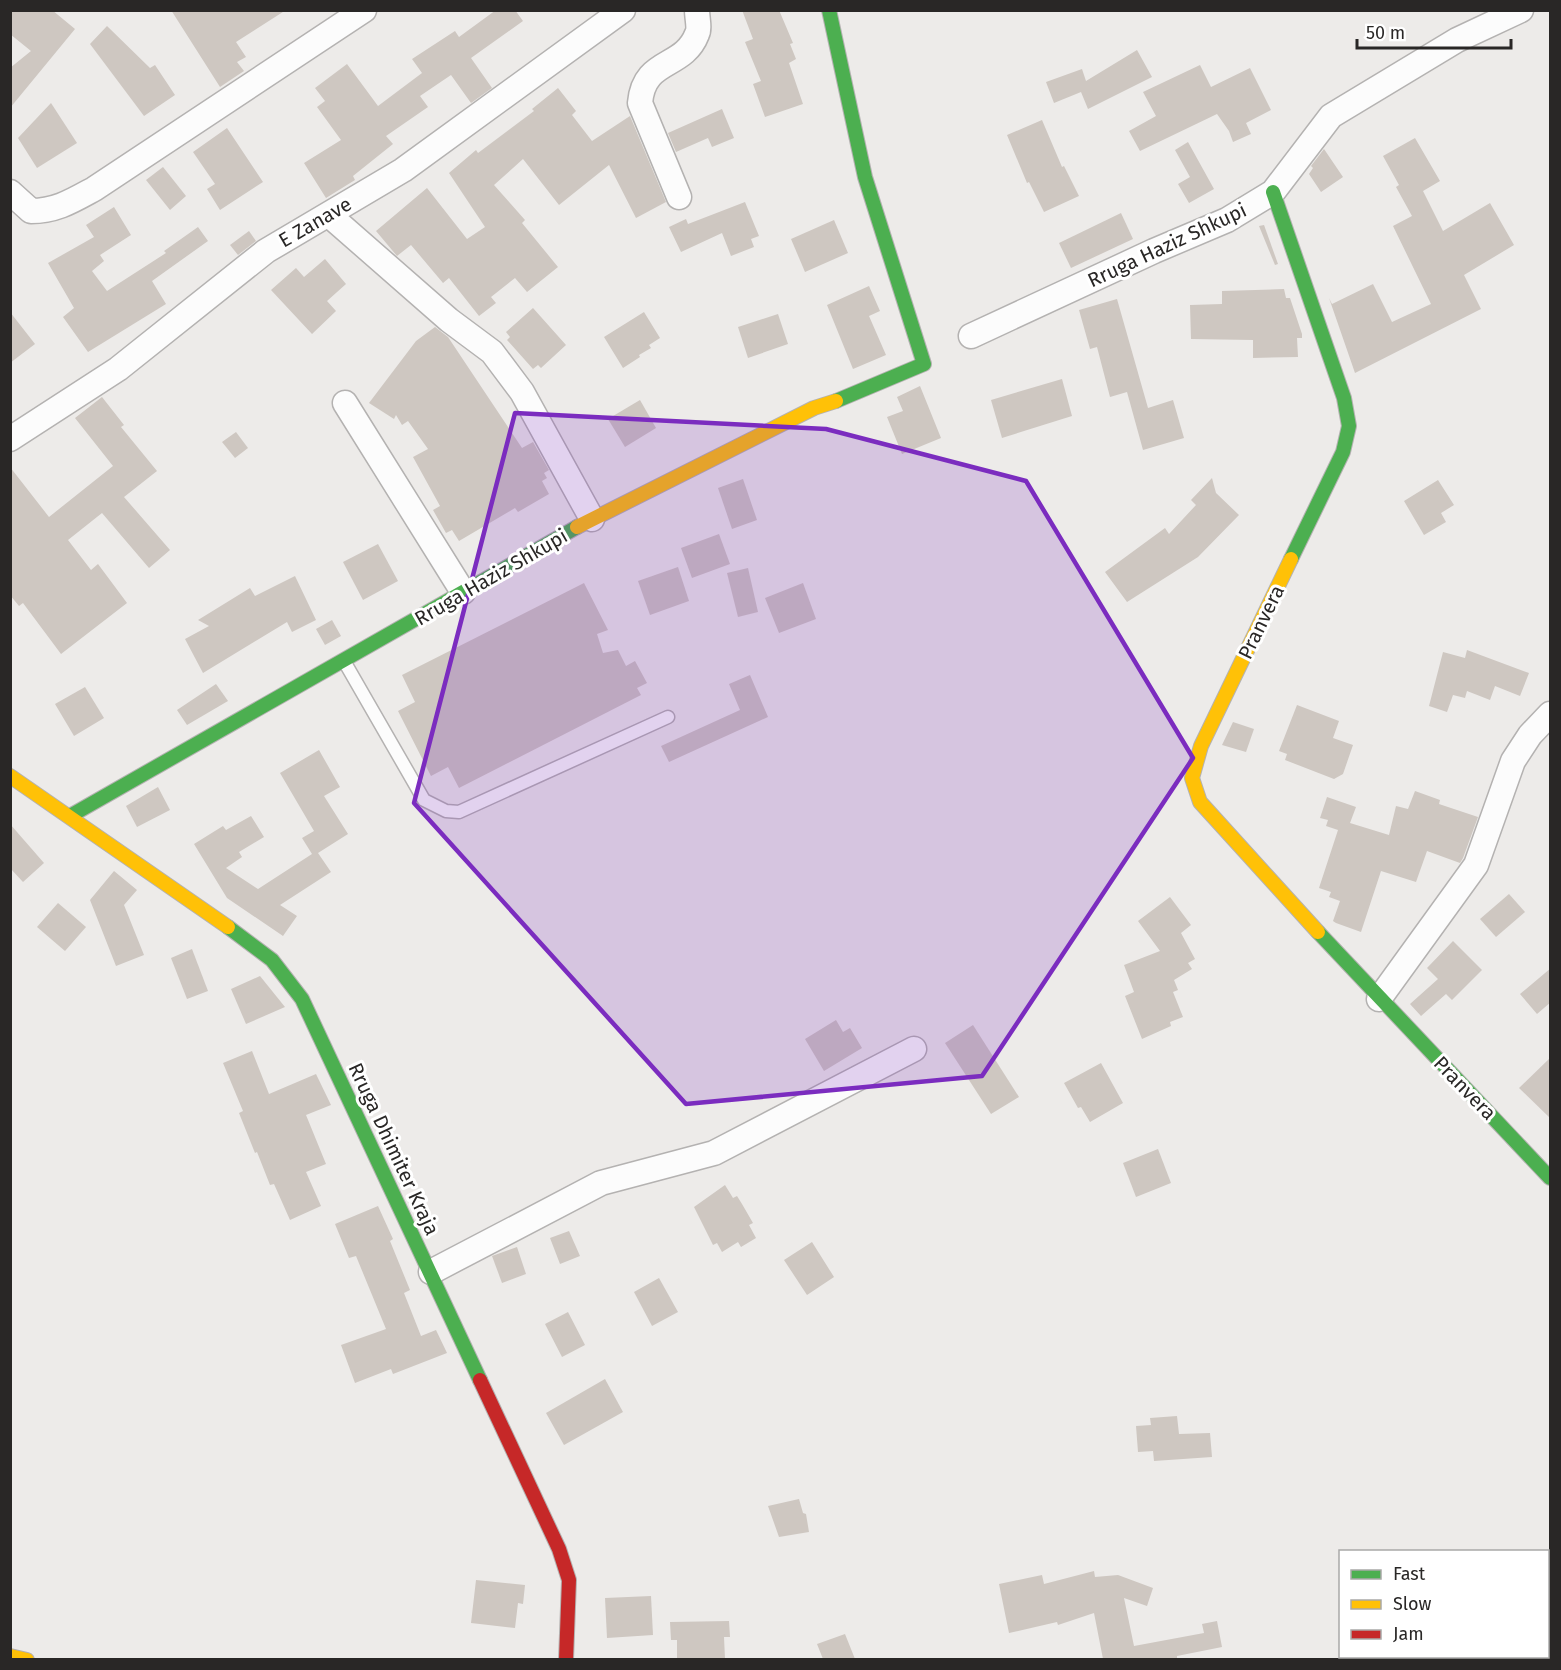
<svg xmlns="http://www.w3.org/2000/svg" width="1561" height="1670" font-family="'Fira Sans',sans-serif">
	<rect width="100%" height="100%" fill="#edebe9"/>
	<g fill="#cec7c1">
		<polygon points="10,10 52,10 75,29 10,108 10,68 31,51 10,34"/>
		<polygon points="171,10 286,10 236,42 246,57 237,62 244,71 220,87"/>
		<polygon points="496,10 515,10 523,21 471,58 492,88 471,103 451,75 420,96 428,107 386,136 393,144 353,176 355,180 326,198 304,163 341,140 317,107 325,101 315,88 347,64 378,106 422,73 412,59 455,31 459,37"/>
		<polygon points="742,10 779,10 793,43 790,44 796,59 789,63 803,104 765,117 753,84 761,81 745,42 753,39"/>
		<polygon points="107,26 150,68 155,65 175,95 144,116 90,44"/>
		<polygon points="1137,50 1152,77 1088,109 1081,92 1054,103 1046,82 1082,69 1086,81"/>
		<polygon points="1200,65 1211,87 1250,68 1271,110 1246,123 1251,134 1233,142 1229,131 1217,114 1140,151 1129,131 1156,116 1143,92"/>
		<polygon points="558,88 576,111 572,115 592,141 630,116 666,202 636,218 609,165 559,205 523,159 494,185 525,220 522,223 558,267 527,292 515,278 491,297 496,303 479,316 449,278 443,283 411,245 397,256 376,231 427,188 467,239 485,227 449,173 476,150 478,153 534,111 532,109"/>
		<polygon points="51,103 77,143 37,168 18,138"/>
		<polygon points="722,109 734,138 712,147 708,138 676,152 668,133"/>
		<polygon points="1042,120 1062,167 1064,166 1079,196 1044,212 1029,182 1027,183 1007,135"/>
		<polygon points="227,128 263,182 220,210 207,189 215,184 193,152"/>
		<polygon points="1415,138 1440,181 1423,191 1443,231 1490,203 1514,245 1464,275 1481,309 1355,373 1329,298 1332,304 1373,284 1392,322 1431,304 1393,226 1412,216 1396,187 1399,185 1383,156"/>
		<polygon points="1188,142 1214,189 1189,203 1178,184 1190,177 1175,150"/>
		<polygon points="1324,149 1343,177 1321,192 1309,174 1313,168 1311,166"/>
		<polygon points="163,167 186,196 170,210 146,180"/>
		<polygon points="745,202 759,236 751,239 754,247 731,256 722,233 681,252 669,227 686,219 688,224"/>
		<polygon points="114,207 131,235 100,255 104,261 92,271 107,291 166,253 164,251 198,227 208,241 152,281 166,304 88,352 63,317 74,308 48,263 94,237 86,225"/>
		<polygon points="1121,213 1133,239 1071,268 1059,243"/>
		<polygon points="834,220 848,253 805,272 791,239"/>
		<polygon points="1264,225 1278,264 1275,265 1259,226"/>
		<polygon points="249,231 256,241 238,255 230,245"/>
		<polygon points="325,259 346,284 327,301 336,311 312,334 271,290 296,268 304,277"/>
		<polygon points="869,286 880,311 869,316 886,355 853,369 827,305"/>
		<polygon points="1284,289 1286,298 1290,298 1302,334 1302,338 1297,338 1298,357 1253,358 1253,340 1191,339 1190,305 1222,304 1222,291"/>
		<polygon points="1117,299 1148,408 1173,400 1184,438 1143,450 1127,392 1110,397 1097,347 1090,349 1079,310"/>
		<polygon points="533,308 566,345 541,368 538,365 533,369 507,340 510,337 506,332"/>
		<polygon points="10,312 35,344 10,363"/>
		<polygon points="644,312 660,338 649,345 651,348 639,355 640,357 623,368 604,337"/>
		<polygon points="778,314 788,344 748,358 738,327"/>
		<polygon points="435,327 448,337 522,448 533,442 549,470 544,473 547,478 542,481 549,494 518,512 515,508 459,541 452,530 446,533 433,510 440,506 413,457 428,449 408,421 402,425 396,415 394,419 369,403 416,341"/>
		<polygon points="1062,379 1072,416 1002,438 991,400"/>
		<polygon points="920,386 941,438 902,454 887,417 903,411 897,397"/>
		<polygon points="102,397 124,425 121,427 157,471 124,497 170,550 149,568 102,513 68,540 91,570 98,564 127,603 61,654 23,603 19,606 10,595 10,467 49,517 113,466 75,418"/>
		<polygon points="640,400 656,428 625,447 608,419"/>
		<polygon points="236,432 248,448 235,458 222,442"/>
		<polygon points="1212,478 1216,493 1239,515 1198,557 1127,602 1105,572 1165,528 1169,534 1196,505 1191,500"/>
		<polygon points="743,479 757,520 732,529 718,488"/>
		<polygon points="1438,480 1454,505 1441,513 1446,522 1424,535 1404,501"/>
		<polygon points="719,534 730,564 692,578 681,548"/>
		<polygon points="378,544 398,581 363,600 343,562"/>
		<polygon points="678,567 689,601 650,615 638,581"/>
		<polygon points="748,568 758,612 738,617 727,573"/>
		<polygon points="295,576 316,620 292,632 287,622 203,673 185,639 209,626 198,620 250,588 255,596"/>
		<polygon points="584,583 608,630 597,634 603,653 618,650 626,666 635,661 647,683 637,688 641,695 459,788 448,767 431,776 398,711 415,702 402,675"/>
		<polygon points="803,583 816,619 779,633 765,598"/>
		<polygon points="332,620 341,636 325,645 316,629"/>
		<polygon points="1467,650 1529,673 1520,696 1495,686 1490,700 1467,691 1465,698 1453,695 1447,712 1429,706 1443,652 1465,658"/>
		<polygon points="750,675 768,717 669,762 661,746 740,710 729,684"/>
		<polygon points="216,684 228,701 187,725 177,710"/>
		<polygon points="85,687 104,718 74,736 55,704"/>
		<polygon points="1297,705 1339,721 1333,738 1353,745 1343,774 1334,779 1285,760 1287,754 1279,751"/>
		<polygon points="1233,722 1254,729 1246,752 1222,745"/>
		<polygon points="319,750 340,787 324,796 348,834 318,853 331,872 280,905 297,916 283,936 227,898 194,844 223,826 226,830 251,816 264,837 239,852 242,857 226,868 258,889 312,854 302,838 314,831 280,773"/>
		<polygon points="158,787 170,810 137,827 126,806"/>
		<polygon points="1415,791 1440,800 1439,804 1478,817 1463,858 1460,863 1427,851 1416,882 1381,871 1361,932 1336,923 1333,921 1340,901 1329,897 1331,892 1319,888 1338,830 1326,826 1328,820 1320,818 1327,797 1356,807 1350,823 1389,835 1396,806 1408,809"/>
		<polygon points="10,824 44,863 23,882 10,868"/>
		<polygon points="114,871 137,890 124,905 144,955 116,966 90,900"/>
		<polygon points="1509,894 1525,912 1496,937 1480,919"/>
		<polygon points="1170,897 1191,925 1181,933 1195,959 1188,963 1192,969 1174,980 1178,990 1173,992 1183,1017 1170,1022 1171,1026 1142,1039 1125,996 1134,992 1124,965 1160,951 1138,921"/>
		<polygon points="58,903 86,927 65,951 37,927"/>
		<polygon points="1453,941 1482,970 1452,1000 1446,994 1421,1016 1410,1004 1438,979 1427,968"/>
		<polygon points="192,949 208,991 187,999 171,958"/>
		<polygon points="1551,968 1551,1002 1537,1014 1520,994"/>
		<polygon points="260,976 285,1007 246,1024 231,989"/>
		<polygon points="836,1020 843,1032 850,1028 862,1048 824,1071 805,1039"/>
		<polygon points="973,1025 1019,1097 991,1114 945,1043"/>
		<polygon points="252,1051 269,1094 316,1074 331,1105 306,1115 326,1164 306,1172 321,1206 290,1220 274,1184 270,1185 257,1152 255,1153 239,1113 243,1111 223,1063"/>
		<polygon points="1551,1057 1551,1119 1519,1088"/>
		<polygon points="1101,1063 1123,1103 1090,1122 1081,1107 1078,1108 1064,1083"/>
		<polygon points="1158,1149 1171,1183 1136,1197 1123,1163"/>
		<polygon points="725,1185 733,1198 737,1196 742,1204 753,1223 749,1225 756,1238 741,1247 738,1242 722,1252 717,1243 713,1245 694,1207"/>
		<polygon points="378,1206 393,1239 390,1241 410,1290 404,1293 421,1336 436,1330 447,1353 393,1374 391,1369 355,1383 341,1345 386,1329 356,1256 349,1258 335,1224"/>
		<polygon points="569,1231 580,1256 560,1264 550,1238"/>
		<polygon points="812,1242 834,1277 807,1295 784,1260"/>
		<polygon points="517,1247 526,1274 502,1283 492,1256"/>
		<polygon points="659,1278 678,1312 652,1326 634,1292"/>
		<polygon points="568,1312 585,1345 562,1357 545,1324"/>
		<polygon points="605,1379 623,1412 564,1445 546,1413"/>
		<polygon points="1177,1416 1179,1434 1210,1433 1212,1457 1154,1461 1153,1451 1138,1452 1136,1426 1151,1425 1150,1418"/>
		<polygon points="799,1499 803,1513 806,1514 809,1532 779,1537 768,1506"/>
		<polygon points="1094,1571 1095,1577 1118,1575 1153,1588 1147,1606 1124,1598 1134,1646 1204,1633 1202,1624 1217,1621 1222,1647 1177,1656 1177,1659 1103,1659 1094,1613 1058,1625 1057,1622 1009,1633 999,1584 1042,1575 1044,1584"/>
		<polygon points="476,1580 525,1585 523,1604 518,1603 515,1628 471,1623"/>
		<polygon points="651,1596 653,1635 607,1638 605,1598"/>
		<polygon points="729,1621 730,1637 724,1637 725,1659 677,1659 677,1640 671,1640 670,1622"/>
		<polygon points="845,1634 855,1659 823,1659 817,1644"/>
	</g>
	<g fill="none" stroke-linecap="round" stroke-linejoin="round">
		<g stroke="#b4b2b1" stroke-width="15">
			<polyline id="lane" points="344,661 424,800 446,811 459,812 668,717"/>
		</g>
		<g stroke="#b4b2b1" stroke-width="27">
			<g id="street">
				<path d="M10,192L31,211C56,211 72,201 94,189L364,10"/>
				<path d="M679,197L640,103C644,57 683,70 697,34C700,28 697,18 697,10"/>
				<polyline points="329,215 449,320 492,352 522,392 592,519"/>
				<polyline points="971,336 1154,251 1227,220 1273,192 1331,116 1457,40 1521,10"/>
				<polyline points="345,403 463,592"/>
				<polyline points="10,439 118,369 266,251 403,170 623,10"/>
				<polyline points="1379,999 1476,865 1513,761 1530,735 1550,714"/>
				<polyline points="431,1272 601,1183 714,1153 914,1049"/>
			</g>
		</g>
		<g stroke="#b4b2b1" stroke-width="16">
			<g id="fast">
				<polyline points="829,10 865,177 924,364 836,401"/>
				<polyline points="1273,192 1344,398 1349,426 1343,452 1291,559"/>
				<polyline points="70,816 577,527"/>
				<polyline points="228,927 272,960 302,999 480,1380"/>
				<polyline points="1318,932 1550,1178"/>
			</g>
		</g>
		<g stroke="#b4b2b1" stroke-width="16">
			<g id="slow">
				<polyline points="577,527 814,408 836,401"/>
				<polyline points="1291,559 1201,746 1192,778 1200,802 1318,932"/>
				<polyline points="10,776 228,927"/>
				<polyline points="10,1656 27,1660"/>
			</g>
		</g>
		<g stroke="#b4b2b1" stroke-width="16">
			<polyline id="jam" points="480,1380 559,1549 569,1580 566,1660"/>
		</g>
		<use href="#lane" stroke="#fcfcfc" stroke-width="12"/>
		<use href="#street" stroke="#fcfcfc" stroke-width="24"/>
		<use href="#fast" stroke="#4caf50" stroke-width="14"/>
		<use href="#slow" stroke="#ffc107" stroke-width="14"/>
		<use href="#jam" stroke="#c62828" stroke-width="14"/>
	</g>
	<path fill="#7b2cbf" fill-opacity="0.2" stroke="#7b2cbf" stroke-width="4.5" stroke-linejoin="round" d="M515,413L826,429L1026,481L1193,758L982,1076L686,1104L414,803Z"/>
	<g text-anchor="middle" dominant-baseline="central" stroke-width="6" stroke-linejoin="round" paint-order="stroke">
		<g font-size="20" fill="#292726" stroke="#fff">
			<text transform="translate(315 222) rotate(-30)">E Zanave</text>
			<text transform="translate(1167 245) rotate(-25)">Rruga Haziz Shkupi</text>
			<text transform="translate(491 577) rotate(-30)">Rruga Haziz Shkupi</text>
			<text transform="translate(1261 622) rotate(-64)">Pranvera</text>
			<text transform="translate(1465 1088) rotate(46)">Pranvera</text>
			<text transform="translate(394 1149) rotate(65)">Rruga Dhimiter Kraja</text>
		</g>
	</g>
	<rect width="1561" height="1670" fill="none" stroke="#292726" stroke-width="24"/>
	<rect x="1339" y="1550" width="210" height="108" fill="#ffffff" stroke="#a9a9a8" stroke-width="1.5"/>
	<rect x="1351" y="1570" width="30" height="9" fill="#4caf50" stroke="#a9a9a8" stroke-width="1.5"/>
	<text x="1393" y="1580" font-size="18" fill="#292726">Fast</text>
	<rect x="1351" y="1600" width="30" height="9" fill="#ffc107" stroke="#a9a9a8" stroke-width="1.5"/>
	<text x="1393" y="1610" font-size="18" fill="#292726">Slow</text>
	<rect x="1351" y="1630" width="30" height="9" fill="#c62828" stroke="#a9a9a8" stroke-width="1.5"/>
	<text x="1393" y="1640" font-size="18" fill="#292726">Jam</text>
	<path d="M1357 39v9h154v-9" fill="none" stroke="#292726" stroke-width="3"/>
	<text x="1366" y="39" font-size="18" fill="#292726" stroke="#ffffff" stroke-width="4.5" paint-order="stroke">50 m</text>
</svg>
